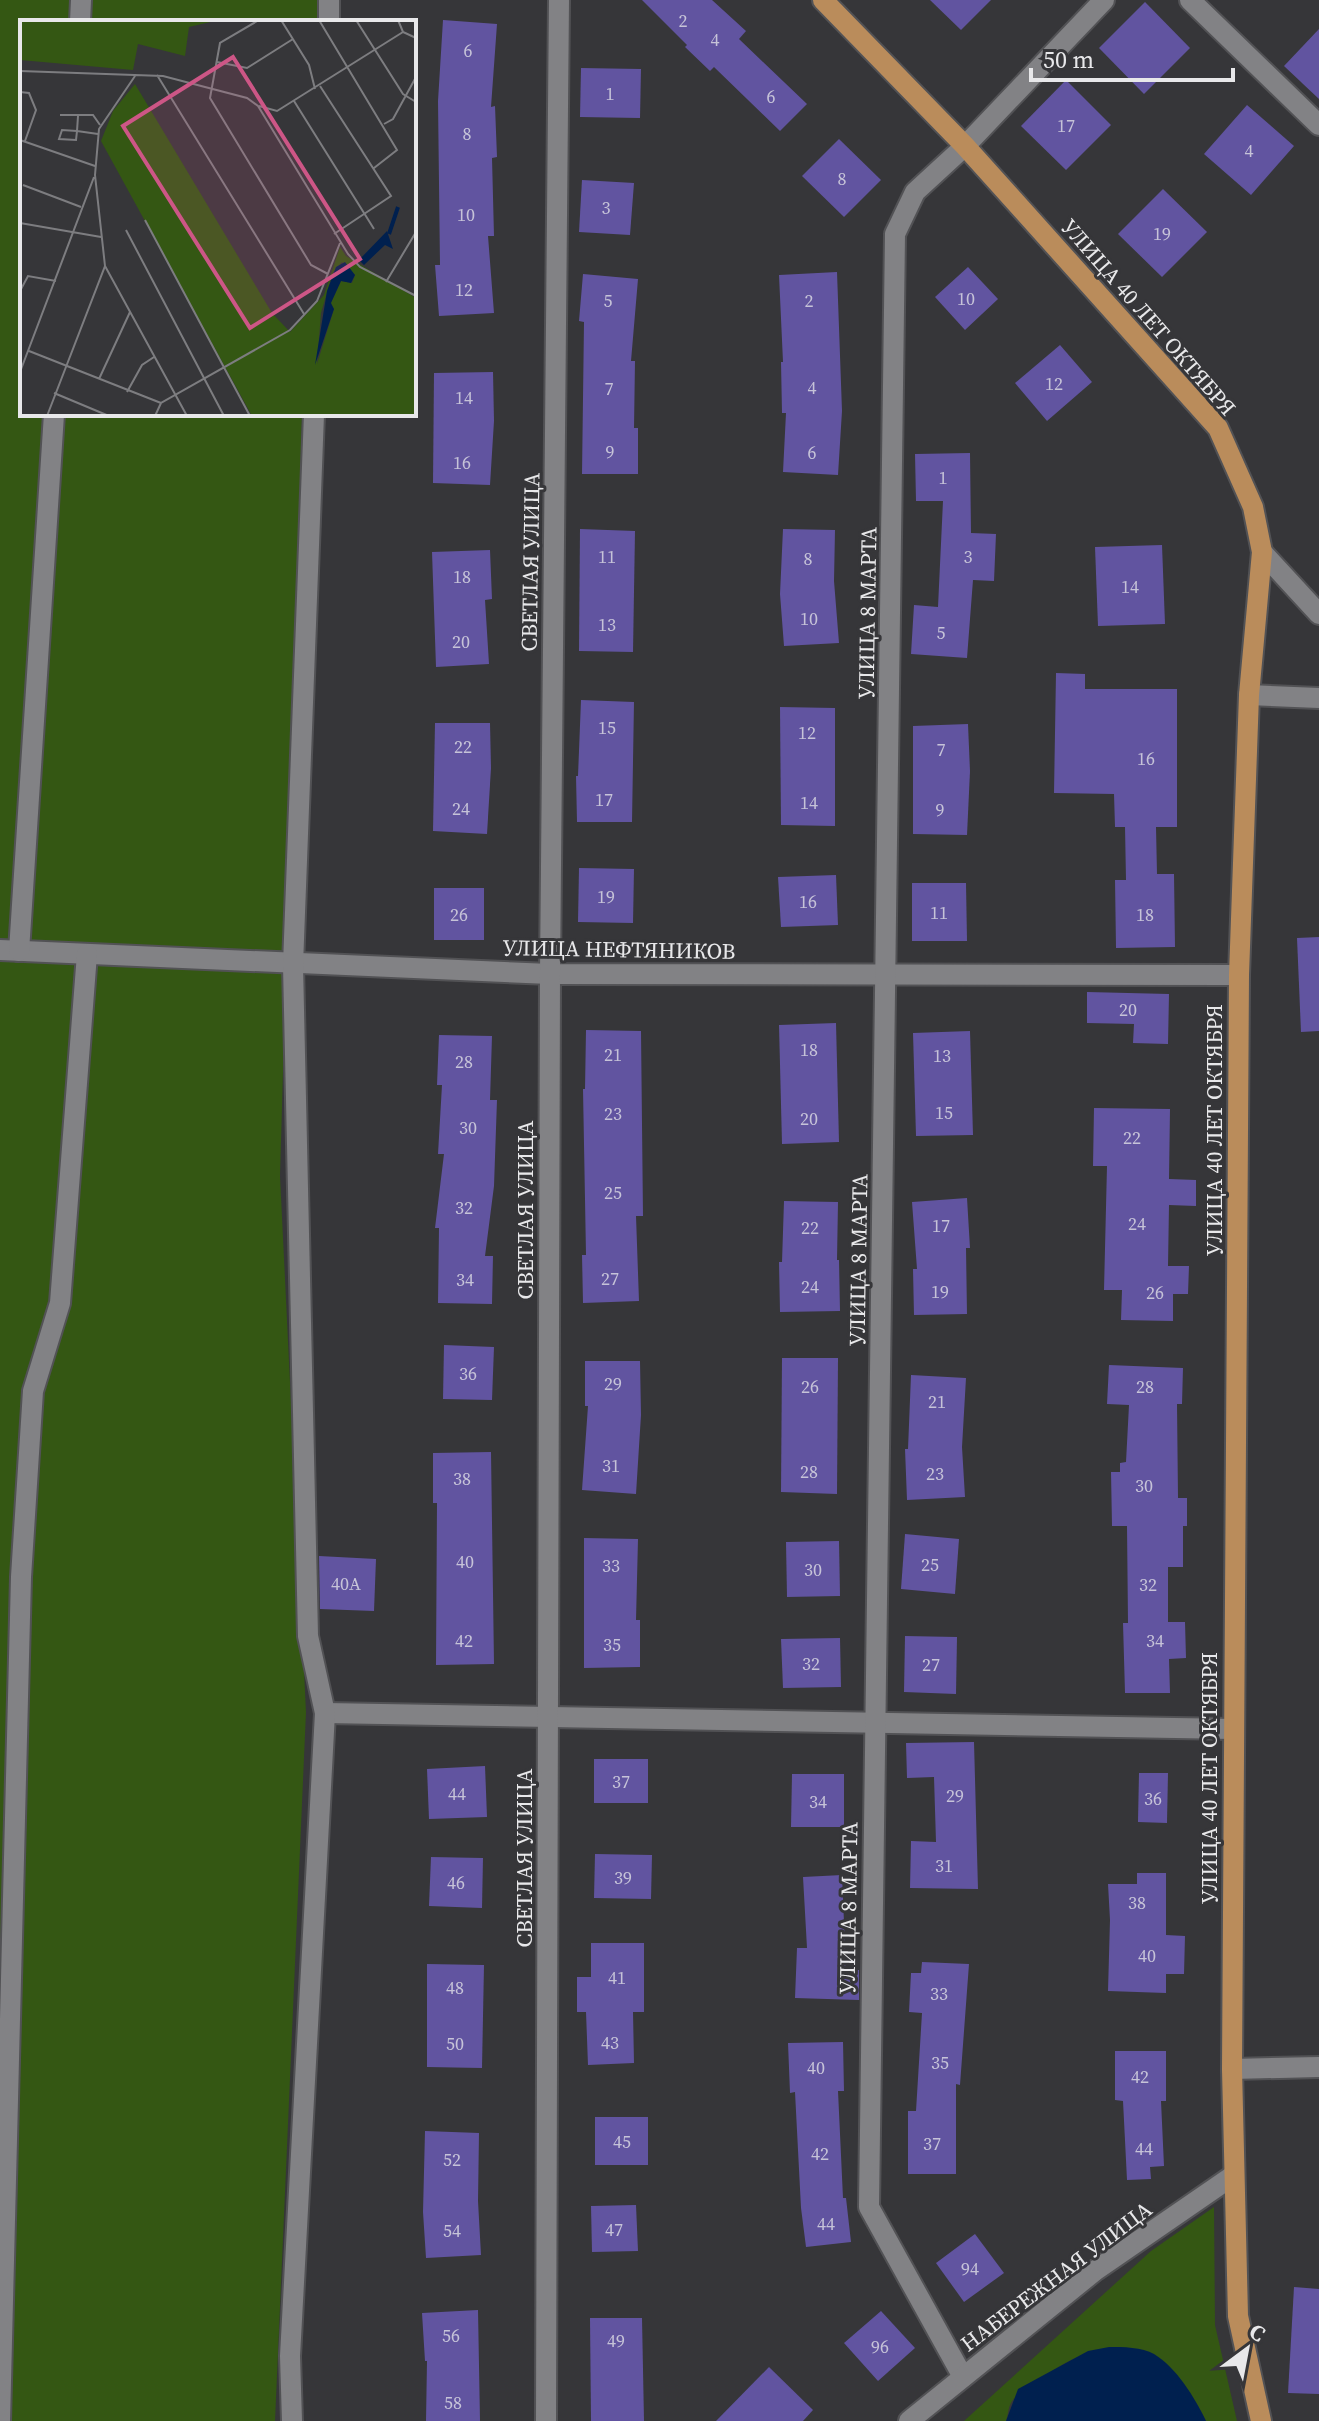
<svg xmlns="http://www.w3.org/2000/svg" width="1319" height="2421" font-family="'Source Serif 4',serif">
	<rect width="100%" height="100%" fill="#363639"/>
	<g fill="#345713">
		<polygon points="0,0 319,0 318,22 22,22 22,414 302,414 280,1176 306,1712 275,2421 0,2421"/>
		<path d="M1214,2207L1215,2325L1237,2421H1206C1173,2352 1121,2325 1054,2370C1045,2376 1015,2394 1011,2403C1008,2408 1008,2416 1006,2421H964L1151,2251Z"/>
	</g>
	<path fill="#00204f" d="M1109,2347C1123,2347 1142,2347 1154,2354C1176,2367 1195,2398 1206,2421H1006L1018,2389L1088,2351Z"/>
	<g fill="#6154a0">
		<polygon points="642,0 712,0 746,31 739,39 807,104 780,131 714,67 710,71 685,47 687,45"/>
		<polygon points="930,0 991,0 961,30"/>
		<polygon points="1145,2 1190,48 1144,94 1099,48"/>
		<polygon points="443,20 497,24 491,107 495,106 497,157 492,158 494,236 488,236 494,313 439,316 435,265 440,265 438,101"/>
		<polygon points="1319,29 1319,99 1284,66"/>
		<polygon points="581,68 641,69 640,118 580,117"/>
		<polygon points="1066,80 1111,125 1066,170 1021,126"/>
		<polygon points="1247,105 1294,146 1251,195 1204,154"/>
		<polygon points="839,139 881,180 844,217 802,176"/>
		<polygon points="582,180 634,183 630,235 579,232"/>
		<polygon points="1163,189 1207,232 1162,277 1118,234"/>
		<polygon points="968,267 998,299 965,330 935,297"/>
		<polygon points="837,272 842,411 838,475 783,472 786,413 782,413 781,362 783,362 779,275"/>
		<polygon points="583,274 638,279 631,361 635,361 634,428 638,428 638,474 582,474 584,322 579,321"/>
		<polygon points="1060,345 1092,382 1047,421 1015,383"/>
		<polygon points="493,372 494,421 490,485 433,483 434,373"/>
		<polygon points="970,453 971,533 996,534 994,581 973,580 967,658 911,654 914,605 938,607 943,501 916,501 915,454"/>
		<polygon points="580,529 635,531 633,652 579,651"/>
		<polygon points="783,529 835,530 834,581 839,643 784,646 780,594"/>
		<polygon points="1162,545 1165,624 1098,626 1095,547"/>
		<polygon points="490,550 492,599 485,600 489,664 436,667 432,552"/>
		<polygon points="1056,673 1085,674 1085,689 1177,689 1177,827 1156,827 1157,874 1174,874 1175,947 1116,948 1115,880 1126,880 1125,827 1115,827 1114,794 1054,793"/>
		<polygon points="581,700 634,702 632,822 577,822 576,776 578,776"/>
		<polygon points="780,707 835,708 835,826 781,825"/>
		<polygon points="435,723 490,723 491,768 487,834 433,831"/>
		<polygon points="968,724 970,771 967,835 913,834 913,726"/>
		<polygon points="579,868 634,869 633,923 578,922"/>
		<polygon points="836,875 838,925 781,927 778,877"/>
		<polygon points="912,883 966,883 967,941 912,941"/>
		<rect x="434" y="888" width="50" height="52"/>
		<polygon points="1319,937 1319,1031 1301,1032 1297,938"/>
		<polygon points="1087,992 1169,994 1168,1044 1133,1043 1134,1024 1087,1023"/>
		<polygon points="836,1023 839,1142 782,1144 779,1025"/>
		<polygon points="586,1030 641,1031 643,1216 636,1216 639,1301 583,1303 582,1255 586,1255 583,1089 585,1089"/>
		<polygon points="970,1031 973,1135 916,1136 913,1033"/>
		<polygon points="439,1035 492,1036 490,1100 497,1100 494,1186 485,1256 493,1256 492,1304 438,1303 439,1228 435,1228 444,1154 438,1154 442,1085 437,1085"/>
		<polygon points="1094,1108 1170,1109 1169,1179 1196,1180 1196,1206 1169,1205 1168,1266 1189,1266 1188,1294 1173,1294 1173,1321 1121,1320 1122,1290 1104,1290 1107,1166 1093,1166"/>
		<polygon points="967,1198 970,1248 966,1248 967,1314 914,1315 913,1269 917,1269 912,1202"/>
		<polygon points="784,1201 838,1202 837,1260 839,1260 840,1311 780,1312 779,1262 782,1262"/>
		<polygon points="444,1345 494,1347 492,1400 443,1399"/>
		<polygon points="782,1358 838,1358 837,1494 781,1492"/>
		<polygon points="585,1361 640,1361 641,1415 636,1494 582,1490 588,1406 585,1406"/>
		<polygon points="1109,1365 1183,1368 1182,1404 1177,1404 1178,1498 1187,1498 1187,1526 1183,1526 1183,1567 1168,1567 1168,1622 1185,1622 1186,1658 1169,1659 1170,1693 1125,1693 1123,1623 1128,1623 1127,1526 1112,1526 1111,1472 1120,1472 1120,1463 1126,1462 1129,1405 1107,1404"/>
		<polygon points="911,1375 966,1378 962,1447 965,1497 907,1500 905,1449 908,1449"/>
		<polygon points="491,1452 494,1664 436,1665 437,1503 433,1503 433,1453"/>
		<polygon points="905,1534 959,1539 955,1594 901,1589"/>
		<polygon points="584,1538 638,1539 636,1620 640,1620 640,1667 584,1668"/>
		<polygon points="839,1541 840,1596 787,1597 786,1542"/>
		<polygon points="319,1556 376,1559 374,1611 320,1609"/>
		<polygon points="905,1636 957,1637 956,1694 904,1692"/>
		<polygon points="840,1638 841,1687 783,1688 781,1639"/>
		<polygon points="974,1742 978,1889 910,1888 911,1841 936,1842 934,1777 907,1778 906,1743"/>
		<rect x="594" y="1759" width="54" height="44"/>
		<polygon points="485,1766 487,1817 429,1819 427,1769"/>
		<polygon points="1139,1773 1168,1773 1167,1823 1138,1822"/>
		<polygon points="792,1774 844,1774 844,1827 791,1827"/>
		<polygon points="595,1854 652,1855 651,1899 594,1898"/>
		<polygon points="431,1857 483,1858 482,1908 429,1906"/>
		<polygon points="1137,1873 1166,1873 1166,1935 1185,1936 1184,1974 1166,1974 1166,1993 1108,1991 1110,1920 1108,1884 1137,1884"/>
		<polygon points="842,1875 846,1970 859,1970 859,2000 795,1998 797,1948 807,1948 803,1877"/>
		<polygon points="591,1943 644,1943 644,2012 633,2012 634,2063 588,2065 586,2012 577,2012 577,1977 591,1977"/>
		<polygon points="922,1962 969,1964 960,2085 956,2084 956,2174 908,2174 908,2111 916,2111 922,2013 909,2012 911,1973 921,1973"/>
		<polygon points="427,1964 484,1965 482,2068 427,2067"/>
		<polygon points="843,2042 844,2091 838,2091 843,2198 846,2198 851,2242 806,2247 801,2208 795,2092 790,2093 788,2043"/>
		<polygon points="1115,2051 1166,2051 1166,2101 1161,2101 1164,2166 1150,2167 1151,2179 1127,2180 1123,2101 1115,2100"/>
		<rect x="595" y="2117" width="53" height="48"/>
		<polygon points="425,2131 479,2133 478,2201 481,2255 426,2258 423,2212"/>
		<polygon points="636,2205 638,2251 592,2252 591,2206"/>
		<polygon points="975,2234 1004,2273 964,2302 936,2263"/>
		<polygon points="1294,2287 1319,2289 1319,2394 1288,2393"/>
		<polygon points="478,2310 480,2421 426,2421 427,2361 425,2361 422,2313"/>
		<polygon points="881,2311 915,2348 878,2381 844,2343"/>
		<polygon points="590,2318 642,2318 644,2421 591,2421"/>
		<polygon points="769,2367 813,2410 803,2421 716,2421"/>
	</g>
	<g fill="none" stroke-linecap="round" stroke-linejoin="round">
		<g stroke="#525255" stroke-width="24">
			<g id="minor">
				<polyline points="1190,0 1319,125"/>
				<polyline points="80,22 81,0"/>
				<polyline points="329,22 329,0"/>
				<polyline points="1262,552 1319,614"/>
				<polyline points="1249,695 1319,698"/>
				<polyline points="0,950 550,974 1239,975"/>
				<polyline points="19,951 54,414"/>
				<polyline points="325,1713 1233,1729"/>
				<polyline points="1232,2069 1319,2067"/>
				<polyline points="963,2377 869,2207 895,234 915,192 965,146 1104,0"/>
				<polyline points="0,2421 21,1577 33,1391 60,1303 87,954"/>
				<polyline points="292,2421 290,2356 325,1713 308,1636 293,965 314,414"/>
				<polyline points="546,2421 550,974 559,0"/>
				<polyline points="909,2421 1096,2270 1234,2175"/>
			</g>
		</g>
		<g stroke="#525255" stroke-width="24">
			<polyline id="major" points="823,0 965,146 1218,428 1253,507 1262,552 1249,695 1239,975 1232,2069 1238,2316 1261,2421"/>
		</g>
		<use href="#minor" stroke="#828285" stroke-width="20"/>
		<use href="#major" stroke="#ba8c5b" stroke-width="20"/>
	</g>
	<g text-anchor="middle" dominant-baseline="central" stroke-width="6" stroke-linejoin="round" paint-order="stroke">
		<g font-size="18" fill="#c6c3d8">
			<text x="683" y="20">2</text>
			<text x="715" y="39">4</text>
			<text x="468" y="50">6</text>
			<text x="610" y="93">1</text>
			<text x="771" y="96">6</text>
			<text x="1066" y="125">17</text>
			<text x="467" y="133">8</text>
			<text x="1249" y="150">4</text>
			<text x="842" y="178">8</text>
			<text x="606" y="207">3</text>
			<text x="466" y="214">10</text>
			<text x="1162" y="233">19</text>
			<text x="464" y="289">12</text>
			<text x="966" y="298">10</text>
			<text x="608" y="300">5</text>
			<text x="809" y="300">2</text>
			<text x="1054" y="383">12</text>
			<text x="812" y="387">4</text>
			<text x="609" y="388">7</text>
			<text x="464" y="397">14</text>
			<text x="610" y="451">9</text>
			<text x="812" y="452">6</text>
			<text x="462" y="462">16</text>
			<text x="943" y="477">1</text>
			<text x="607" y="556">11</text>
			<text x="968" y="556">3</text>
			<text x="808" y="558">8</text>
			<text x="462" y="576">18</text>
			<text x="1130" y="586">14</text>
			<text x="809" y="618">10</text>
			<text x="607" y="624">13</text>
			<text x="941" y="632">5</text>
			<text x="461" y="641">20</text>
			<text x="607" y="727">15</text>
			<text x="807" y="732">12</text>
			<text x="463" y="746">22</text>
			<text x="941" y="749">7</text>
			<text x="1146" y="758">16</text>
			<text x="604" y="799">17</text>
			<text x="809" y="802">14</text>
			<text x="461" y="808">24</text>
			<text x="940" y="809">9</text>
			<text x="606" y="896">19</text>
			<text x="808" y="901">16</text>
			<text x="939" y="912">11</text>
			<text x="459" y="914">26</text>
			<text x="1145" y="914">18</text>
			<text x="1128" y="1009">20</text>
			<text x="809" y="1049">18</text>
			<text x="613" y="1054">21</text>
			<text x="942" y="1055">13</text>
			<text x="464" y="1061">28</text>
			<text x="944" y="1112">15</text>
			<text x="613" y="1113">23</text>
			<text x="809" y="1118">20</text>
			<text x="468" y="1127">30</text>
			<text x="1132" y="1137">22</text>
			<text x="613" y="1192">25</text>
			<text x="464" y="1207">32</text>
			<text x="1137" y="1223">24</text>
			<text x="941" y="1225">17</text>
			<text x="810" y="1227">22</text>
			<text x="610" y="1278">27</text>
			<text x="465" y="1279">34</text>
			<text x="810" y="1286">24</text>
			<text x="940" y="1291">19</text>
			<text x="1155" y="1292">26</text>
			<text x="468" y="1373">36</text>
			<text x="613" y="1383">29</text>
			<text x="810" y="1386">26</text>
			<text x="1145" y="1386">28</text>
			<text x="937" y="1401">21</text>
			<text x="611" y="1465">31</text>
			<text x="809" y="1471">28</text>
			<text x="935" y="1473">23</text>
			<text x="462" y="1478">38</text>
			<text x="1144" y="1485">30</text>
			<text x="465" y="1561">40</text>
			<text x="930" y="1564">25</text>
			<text x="611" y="1565">33</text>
			<text x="813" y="1569">30</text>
			<text x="346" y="1583">40А</text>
			<text x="1148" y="1584">32</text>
			<text x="464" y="1640">42</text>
			<text x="1155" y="1640">34</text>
			<text x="612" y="1644">35</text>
			<text x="811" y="1663">32</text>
			<text x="931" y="1664">27</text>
			<text x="621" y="1781">37</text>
			<text x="457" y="1793">44</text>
			<text x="955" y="1795">29</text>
			<text x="1153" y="1798">36</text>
			<text x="818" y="1801">34</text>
			<text x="944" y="1865">31</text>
			<text x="623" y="1877">39</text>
			<text x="456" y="1882">46</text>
			<text x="1137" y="1902">38</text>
			<text x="1147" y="1955">40</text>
			<text x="617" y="1977">41</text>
			<text x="455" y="1987">48</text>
			<text x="939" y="1993">33</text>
			<text x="610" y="2042">43</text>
			<text x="455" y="2043">50</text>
			<text x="940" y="2062">35</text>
			<text x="816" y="2067">40</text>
			<text x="1140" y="2076">42</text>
			<text x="622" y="2141">45</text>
			<text x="932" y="2143">37</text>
			<text x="1144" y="2148">44</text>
			<text x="820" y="2153">42</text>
			<text x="452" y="2159">52</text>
			<text x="826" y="2223">44</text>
			<text x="614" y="2229">47</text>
			<text x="452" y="2230">54</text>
			<text x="970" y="2268">94</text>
			<text x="451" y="2335">56</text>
			<text x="616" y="2340">49</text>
			<text x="880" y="2346">96</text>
			<text x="453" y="2402">58</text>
		</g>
		<g font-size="22" fill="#e8e8ea" stroke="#363639">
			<text transform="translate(1149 317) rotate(49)">УЛИЦА 40 ЛЕТ ОКТЯБРЯ</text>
			<text transform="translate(530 562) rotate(-89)">СВЕТЛАЯ УЛИЦА</text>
			<text transform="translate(867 613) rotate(-89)">УЛИЦА 8 МАРТА</text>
			<text transform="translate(619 949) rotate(1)">УЛИЦА НЕФТЯНИКОВ</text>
			<text transform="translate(1214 1130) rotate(-90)">УЛИЦА 40 ЛЕТ ОКТЯБРЯ</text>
			<text transform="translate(525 1210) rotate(-90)">СВЕТЛАЯ УЛИЦА</text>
			<text transform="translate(858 1260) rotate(-89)">УЛИЦА 8 МАРТА</text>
			<text transform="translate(1209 1778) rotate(-90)">УЛИЦА 40 ЛЕТ ОКТЯБРЯ</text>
			<text transform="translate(524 1858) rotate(-90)">СВЕТЛАЯ УЛИЦА</text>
			<text transform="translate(848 1908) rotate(-89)">УЛИЦА 8 МАРТА</text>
			<text transform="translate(1056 2276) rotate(-37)">НАБЕРЕЖНАЯ УЛИЦА</text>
		</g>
	</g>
	<g transform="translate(20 20)">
		<rect width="396" height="396" fill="#363639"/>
		<path d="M0,0H199L169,7L165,36L118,24L113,50L0,40ZM115,64L252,293L270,312L304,275L320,227L326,236L396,278V396H232L81,121L93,91ZM322,242L335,255L332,263L321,261L310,284L314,289L297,344L301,293L313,252Z" fill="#345713" fill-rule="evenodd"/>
		<path d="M367,211L373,229L365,225L344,245L339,240ZM325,242L335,255L331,263L321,261L311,283L314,289L295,345L307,271L316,247Z" fill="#00204f"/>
		<path fill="none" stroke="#00204f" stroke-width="4" d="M369,214L378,187"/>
		<path fill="none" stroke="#7d7d80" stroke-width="2" d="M239,0L200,23L190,78L291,245L308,254M261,0L289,45L295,69M299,0L377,130L354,148M336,0L383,74L396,82M378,0L383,12L396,18M197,42L227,48L273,19M0,51L143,56L227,78L238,86L328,234L340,247L396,276M137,55L284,294M300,66L371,176L314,214M0,72L9,73L16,90L5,121M274,81L354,209M239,86L257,91L383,12M40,95H73L80,105M58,96L57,111L56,120L39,119L42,110L57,111L78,114M364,104L373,99L396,57M0,120L75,146M3,165L61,187M125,200L230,396M0,203L81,217M106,210L204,396M85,246L167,396M366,262L396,212M0,271L8,256L36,261M9,331L141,383M0,352L74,157M79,359L110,292M107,372L122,345L134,337M34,373L89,396M27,396L85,246L75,155L79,109L115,56M135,396L141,383L270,310L297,281L320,223"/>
		<path fill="#cd5686" fill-opacity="0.15" stroke="#cd5686" stroke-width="4" d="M213,37L340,239L230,308L103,106Z"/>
		<rect width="396" height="396" fill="none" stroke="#e8e8ea" stroke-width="4"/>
	</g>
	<g transform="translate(1247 2349) rotate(32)" stroke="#363639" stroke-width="6" paint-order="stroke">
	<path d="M0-6L14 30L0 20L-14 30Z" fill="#e8e8ea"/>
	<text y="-12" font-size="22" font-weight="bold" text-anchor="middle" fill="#e8e8ea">С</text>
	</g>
	<path d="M1031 68v12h202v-12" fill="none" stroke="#e8e8ea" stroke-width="4"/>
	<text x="1043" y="68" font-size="24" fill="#e8e8ea" stroke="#363639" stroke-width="6" paint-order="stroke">50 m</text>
</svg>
